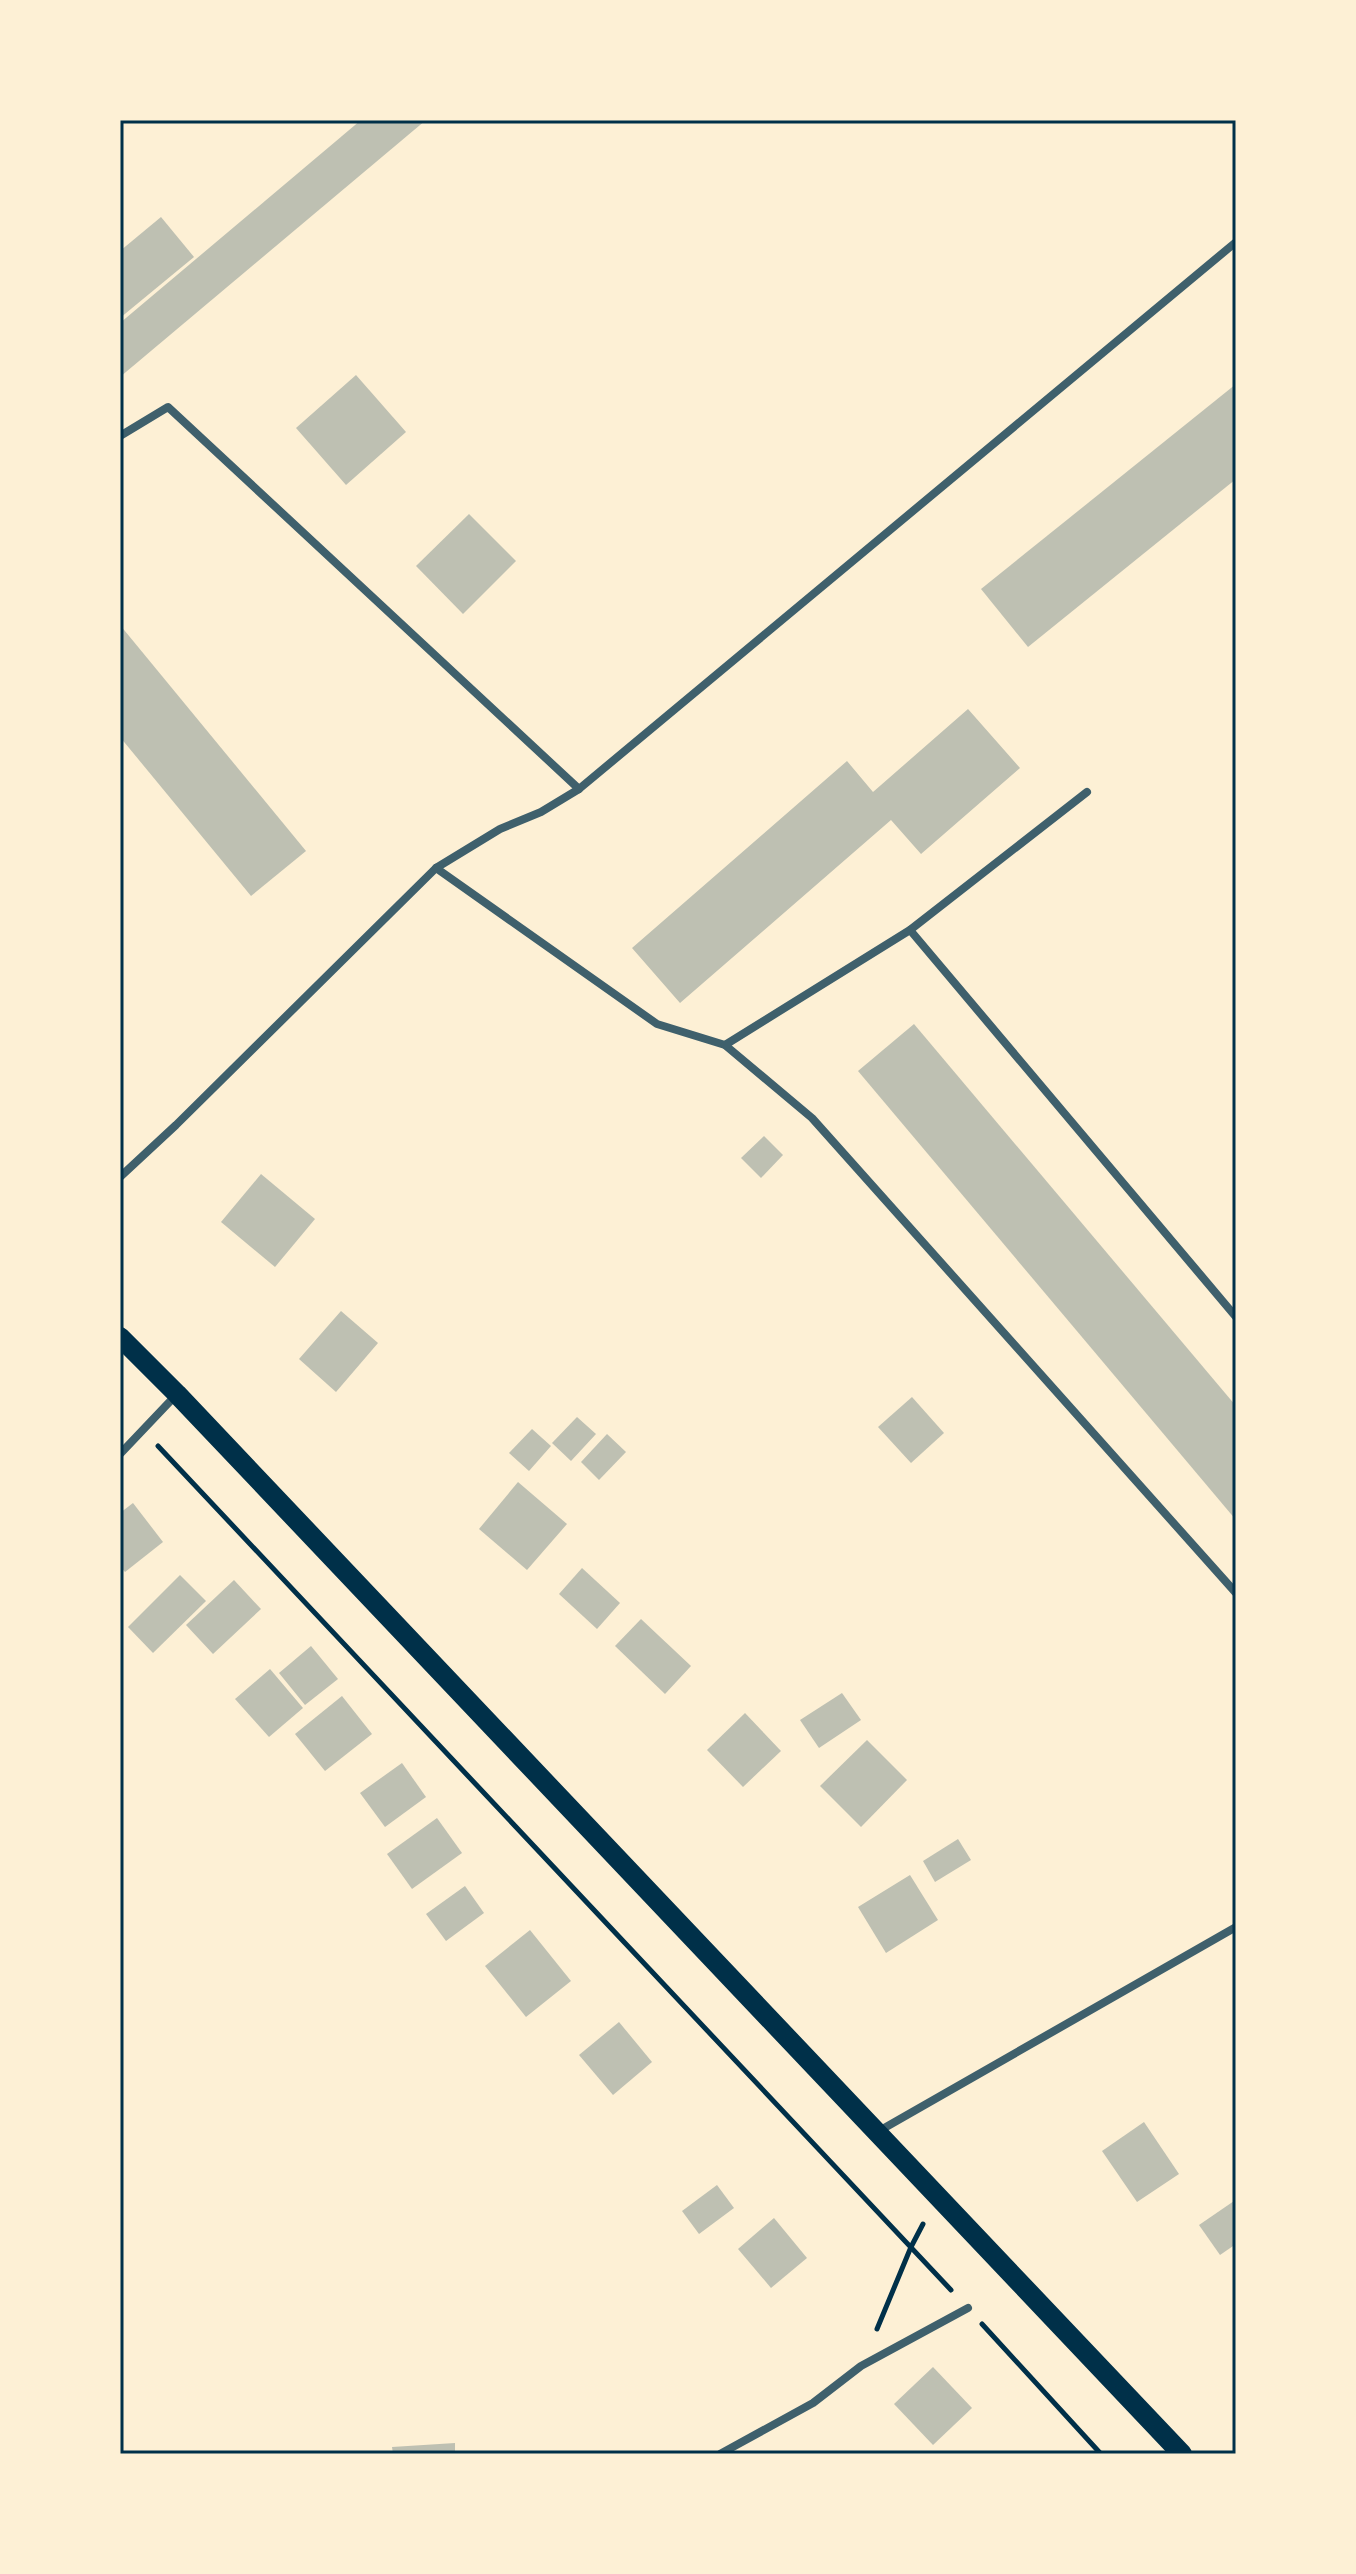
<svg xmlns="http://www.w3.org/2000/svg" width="1356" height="2574" font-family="Overpass,sans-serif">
	<rect width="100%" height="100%" fill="#fdf0d5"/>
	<g fill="#bec0b2">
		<polygon points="361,120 426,120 120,377 120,323"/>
		<polygon points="161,217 194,257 120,318 120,251"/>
		<polygon points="356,375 406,432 346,485 296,428"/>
		<polygon points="1236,384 1236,479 1028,647 981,589"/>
		<polygon points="469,514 516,561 463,614 416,566"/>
		<polygon points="120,625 306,851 251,896 120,737"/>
		<polygon points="968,709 1020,768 921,854 891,820 680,1003 632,948 847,761 873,792"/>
		<polygon points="914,1024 1236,1406 1236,1520 858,1071"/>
		<polygon points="764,1136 783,1155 761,1178 741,1158"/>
		<polygon points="261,1174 315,1219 275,1267 221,1222"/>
		<polygon points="341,1311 378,1343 336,1392 299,1359"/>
		<polygon points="912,1397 944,1433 911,1463 878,1427"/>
		<polygon points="577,1417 596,1434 571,1461 552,1443"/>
		<polygon points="532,1429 551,1446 529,1471 509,1453"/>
		<polygon points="607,1434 626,1452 599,1480 581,1462"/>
		<polygon points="518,1482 567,1524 527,1570 479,1529"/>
		<polygon points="133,1503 163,1542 125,1572 120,1566 120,1513"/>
		<polygon points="582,1568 620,1603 597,1629 559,1594"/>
		<polygon points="180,1575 206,1601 153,1653 128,1627"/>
		<polygon points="234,1580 261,1609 213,1654 186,1625"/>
		<polygon points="641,1619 691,1666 665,1694 615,1646"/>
		<polygon points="311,1646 338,1679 305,1705 279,1673"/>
		<polygon points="270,1669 303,1708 269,1737 235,1699"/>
		<polygon points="842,1693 861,1720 819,1748 800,1720"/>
		<polygon points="342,1696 372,1734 325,1771 295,1734"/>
		<polygon points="745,1713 781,1751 743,1787 707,1750"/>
		<polygon points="867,1740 907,1780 861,1827 820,1786"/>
		<polygon points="402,1763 426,1797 385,1827 360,1793"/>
		<polygon points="437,1818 462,1853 412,1889 387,1854"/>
		<polygon points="958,1839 971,1860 935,1882 923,1861"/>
		<polygon points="910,1875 938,1920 886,1953 858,1907"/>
		<polygon points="465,1886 484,1913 446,1941 426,1914"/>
		<polygon points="530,1930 571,1981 526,2017 485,1966"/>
		<polygon points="619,2022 652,2062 613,2095 579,2055"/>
		<polygon points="1144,2122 1179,2174 1137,2202 1102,2151"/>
		<polygon points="717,2185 734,2208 699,2234 682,2211"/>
		<polygon points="1234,2201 1236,2244 1220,2255 1199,2225"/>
		<polygon points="774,2218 807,2258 771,2288 738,2249"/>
		<polygon points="933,2367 972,2408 933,2445 894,2404"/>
		<polygon points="455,2443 455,2454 393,2454 392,2447"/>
	</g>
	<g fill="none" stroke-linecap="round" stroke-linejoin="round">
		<g stroke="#003049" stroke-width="5">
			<polyline points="158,1446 951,2290"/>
			<polyline points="982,2324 1101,2454"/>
			<polyline points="877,2329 911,2247 923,2224"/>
		</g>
		<g stroke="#3f606c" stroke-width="8">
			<polyline points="120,436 168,407 579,789"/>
			<polyline points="436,868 657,1024 725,1045 812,1118 1236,1593"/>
			<polyline points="910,930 1236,1317"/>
			<polyline points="725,1045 910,930 1087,792"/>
			<polyline points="120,1177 176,1125 436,868 500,829 541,812 579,789 1236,242"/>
			<polyline points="120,1454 177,1394"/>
			<polyline points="879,2131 1236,1927"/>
			<polyline points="720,2454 813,2403 861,2366 968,2308"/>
		</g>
		<polyline stroke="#003049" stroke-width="20" points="120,1337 177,1394 1182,2454"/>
	</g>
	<rect width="1356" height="2574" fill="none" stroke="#fdf0d5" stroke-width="244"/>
	<rect x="122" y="122" width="1112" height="2330" fill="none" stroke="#003049" stroke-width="3"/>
</svg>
